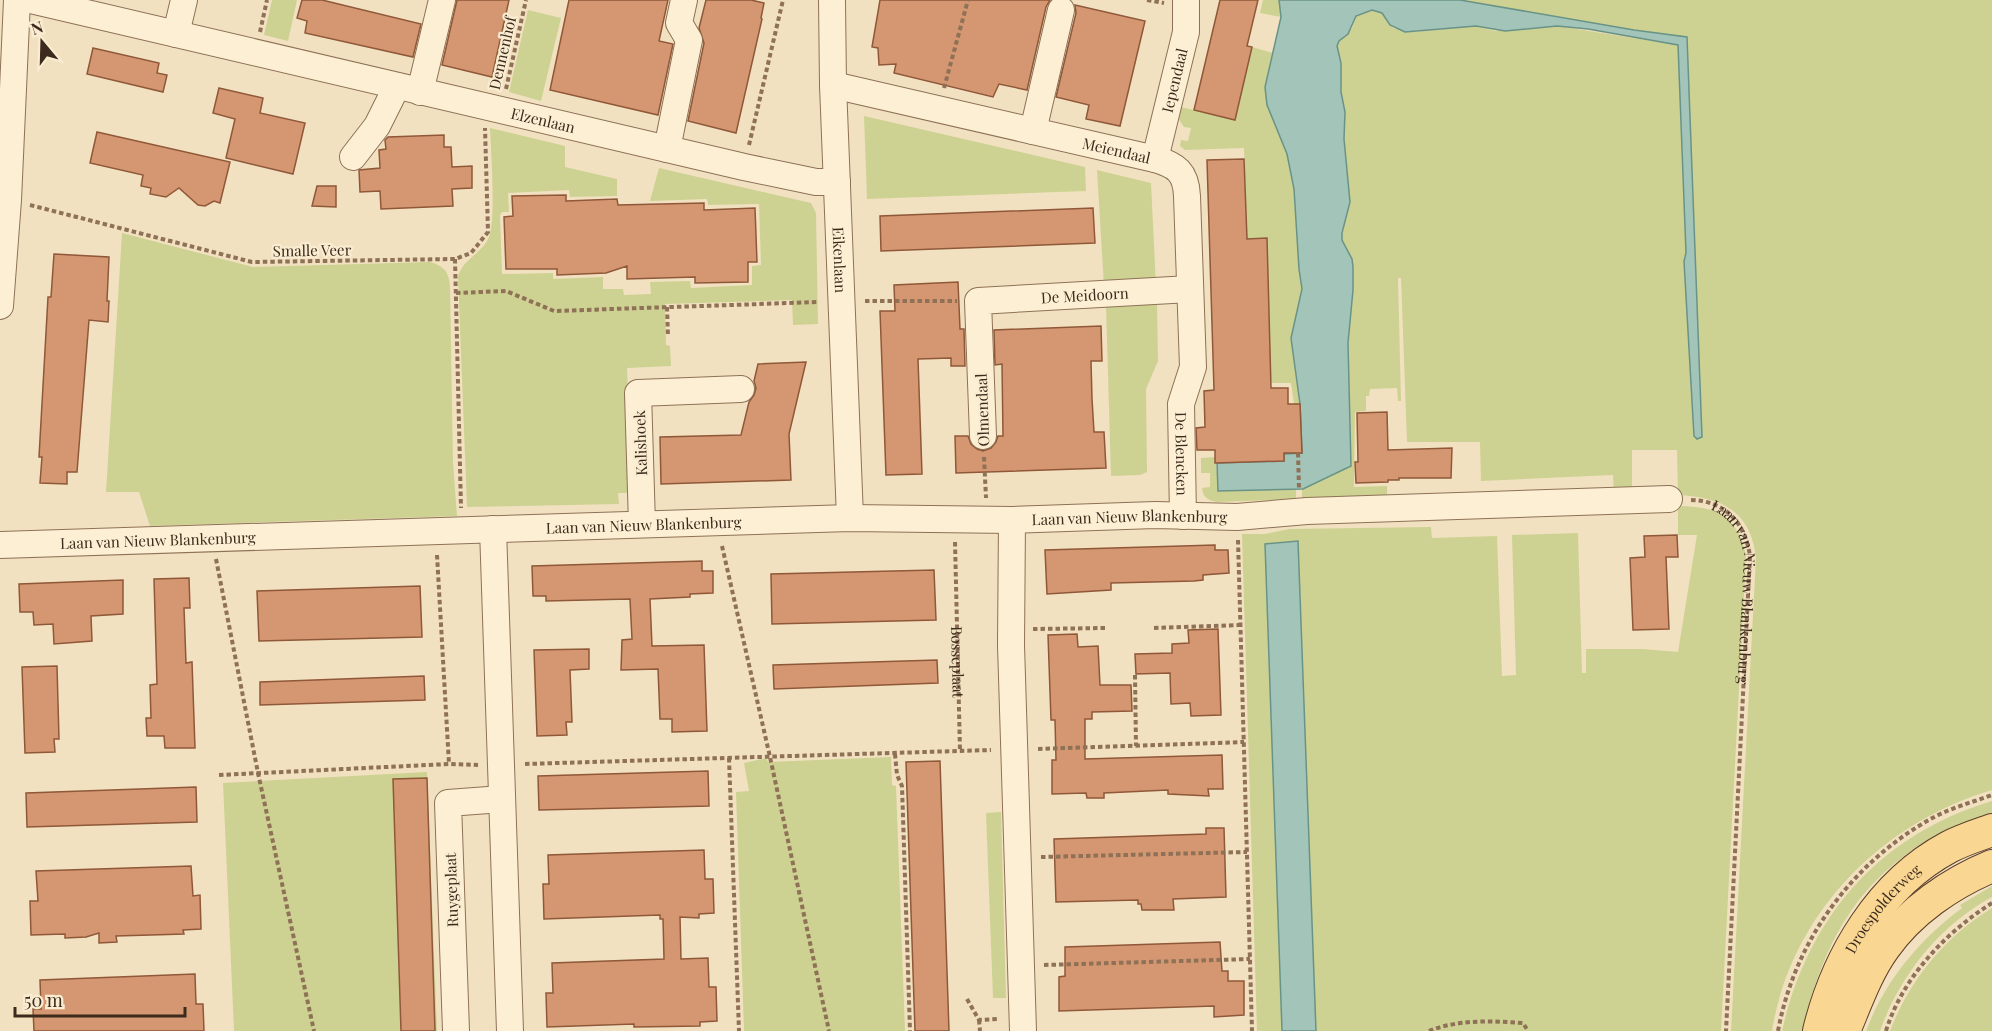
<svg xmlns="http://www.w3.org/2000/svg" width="1992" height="1031" font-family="'Playfair Display',serif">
	<rect width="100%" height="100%" fill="#f2e1c0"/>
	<g fill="#cdd292">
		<polygon points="272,0 297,0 288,41 264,35"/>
		<polygon points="1263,0 1279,0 1281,17 1260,13"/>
		<path d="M1460,0H1992V790C1881,823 1791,914 1772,1031H1731L1756,558C1751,511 1721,497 1678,495L1677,450H1632V494L1614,495L1613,475L1481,481L1480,442H1407L1401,278H1398L1401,401H1398L1397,388L1370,389L1369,396H1366V411L1355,412L1354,487L1387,486V502L1302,499V489L1351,465L1348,343L1353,290V267L1352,258L1342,240V233L1350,202L1344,139L1345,112L1341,92V63L1337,46L1339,41L1352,28L1356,16L1361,12L1372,10L1382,13L1393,28L1412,32L1476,26L1495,31L1557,26L1678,45L1686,253L1684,261L1701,438L1702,437L1687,38L1634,30Z"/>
		<polygon points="528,10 561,18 541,101 509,92"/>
		<polygon points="1252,47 1273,53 1265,87 1267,105 1287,154 1294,189 1299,269 1302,289 1291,338 1300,404 1294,404 1291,383 1271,383 1267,239 1247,239 1244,148 1185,150 1180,146 1181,140 1188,141 1191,128 1184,127 1175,114 1177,106 1235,120"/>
		<polygon points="864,116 1085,167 1086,191 867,199"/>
		<path d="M490,128L565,146V167L617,179V196L570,197L569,190L508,193L509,212H502L500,215L502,274L553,273V279L603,277V289H623L624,295L651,294L650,282L690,281L691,288L752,285V266L761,265L759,204L708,205L707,199L650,201L659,168L811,203L816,213L818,324L793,325L792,300L665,304L666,345L670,346L671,366L627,368L632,493H618L619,504L467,507L458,277C462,259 482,254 489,237C496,219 491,151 490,128Z"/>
		<polygon points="1097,170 1151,183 1156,286 1104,287"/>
		<path d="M122,233L253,267L430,262C444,266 449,272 450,286L453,462L457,516L150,526L139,492H106Z"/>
		<polygon points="1157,304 1158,361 1146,389 1147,472 1140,475 1111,476 1106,306"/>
		<path d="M1215,457L1219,491L1296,489V499L1217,502C1208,500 1203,498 1202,488L1210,487V473H1201V458Z"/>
		<path d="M1678,506C1716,506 1738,516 1746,556L1721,1031H1316L1298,541L1265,544L1282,1031H1257L1242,534H1265L1289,529L1431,527L1432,538L1497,536L1502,676L1516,675L1512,535L1578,533L1582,673H1586V649H1643L1678,652L1697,535H1678Z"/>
		<polygon points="891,757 892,785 896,786 905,1031 744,1031 736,792 749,791 744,763 766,758 768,762"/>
		<polygon points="427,772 437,1031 234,1031 223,783"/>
		<path d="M1992,801V818L1963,829L1960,823C1864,869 1827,930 1802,1031H1782C1808,917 1879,835 1992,801Z"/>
		<polygon points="1001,812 1006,998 993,998 986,813"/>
		<path d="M1992,886V897C1940,925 1900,975 1880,1031H1866C1885,981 1919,940 1962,908L1960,905Z"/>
		<path d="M1992,908V1031H1890C1909,980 1946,936 1992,908Z"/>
	</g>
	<g fill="#a3c4b9" stroke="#699387" stroke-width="1.5">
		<polygon points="1279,0 1460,0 1634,30 1687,37 1702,437 1697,439 1694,436 1684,261 1686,253 1678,45 1588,29 1557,26 1505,31 1476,26 1405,32 1390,25 1382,13 1372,10 1356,16 1348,34 1339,41 1337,46 1341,63 1341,92 1345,112 1344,139 1350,202 1342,233 1342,240 1352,259 1353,267 1353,290 1348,343 1351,466 1303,489 1218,491 1217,463 1284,461 1284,454 1302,453 1300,404 1291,338 1302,289 1299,269 1294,189 1287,154 1267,105 1265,87 1281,17"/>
		<polygon points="1298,541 1316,1031 1282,1031 1265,544"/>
	</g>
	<g fill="#d59771" stroke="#8f5839" stroke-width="1.5">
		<polygon points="302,0 322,0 421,24 413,57 305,33 307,21 297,18"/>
		<polygon points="457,0 509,0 492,77 442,65"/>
		<polygon points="569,0 668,0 659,41 673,44 658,115 550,90"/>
		<polygon points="706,0 751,0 764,3 761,18 762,19 736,133 688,121 704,43 699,28"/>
		<polygon points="880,0 1050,0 1046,7 1027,90 999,84 993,97 894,73 896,64 879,65 878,48 872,47"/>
		<polygon points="1220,0 1258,0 1247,46 1252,47 1235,120 1194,110"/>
		<polygon points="1075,5 1145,21 1120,126 1086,119 1089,105 1056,97 1076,13"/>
		<polygon points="93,48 159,63 157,73 167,75 163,92 87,74"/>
		<polygon points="219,88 263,98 260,113 305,123 293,174 226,158 235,119 213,113"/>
		<polygon points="97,132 230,162 220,203 214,201 205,206 198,205 179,188 166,197 150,194 151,188 141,186 143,175 90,163"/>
		<polygon points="444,135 444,147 451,147 452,167 472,166 472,188 452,189 453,206 381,209 380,191 360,192 359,170 380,168 379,150 386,149 385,140 388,137"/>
		<polygon points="1244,159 1247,239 1267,238 1271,388 1288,388 1288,404 1300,404 1302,453 1284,453 1284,461 1215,463 1215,450 1197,450 1196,428 1205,427 1204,391 1214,390 1207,160"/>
		<polygon points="317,186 336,186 336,207 312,206"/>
		<polygon points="566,195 566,201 617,199 618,205 704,203 704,210 755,208 757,262 748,262 748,282 695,283 695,277 627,279 627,266 606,273 557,275 557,269 506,269 504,217 513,216 512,196"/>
		<polygon points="1093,208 1095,243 881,251 880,216"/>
		<polygon points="54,254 109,257 107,301 109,301 108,322 89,320 77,472 67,472 67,484 40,483 42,457 39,457 48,297 51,297"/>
		<polygon points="958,282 960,329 964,329 965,366 951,366 951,358 918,359 922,474 886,475 880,311 895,311 894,285"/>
		<polygon points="1101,326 1102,361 1091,361 1092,399 1094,432 1104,432 1106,468 956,473 955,436 968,436 971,444 977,449 983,451 991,448 996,442 998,436 1003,436 1002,364 995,365 994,330"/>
		<polygon points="806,362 789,434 791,480 661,484 660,437 741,435 749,402 754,395 756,388 754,381 758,364"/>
		<polygon points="1387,412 1388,450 1452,448 1451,478 1399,478 1399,480 1388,480 1388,482 1356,483 1355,462 1358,462 1357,413"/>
		<polygon points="1677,535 1678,557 1666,557 1669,629 1633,630 1630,558 1645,557 1644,536"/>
		<polygon points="1215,545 1215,550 1228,550 1229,573 1203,575 1203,580 1194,581 1111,583 1111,590 1047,594 1045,550"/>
		<polygon points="702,561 702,571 713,571 713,593 690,594 690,597 650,599 652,646 704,645 707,731 672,732 672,719 660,719 658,669 621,670 622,640 632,639 630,599 546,601 546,596 533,596 532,566"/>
		<polygon points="934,570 936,620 772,624 771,574"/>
		<polygon points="189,578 190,608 184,608 186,663 192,662 195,748 165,748 164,736 147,736 146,718 151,718 150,685 157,684 154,579"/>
		<polygon points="123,580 123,614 91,616 92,641 54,644 53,624 34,625 33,612 20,612 19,584"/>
		<polygon points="420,586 422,637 259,641 257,591"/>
		<polygon points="1218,629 1221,715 1191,716 1190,703 1171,704 1170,673 1136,674 1135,654 1172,653 1172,644 1189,643 1188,630"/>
		<polygon points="1077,634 1078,647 1098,646 1100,685 1131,685 1132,711 1092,712 1092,719 1085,719 1085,759 1222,755 1223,789 1208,789 1209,796 1168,794 1168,790 1104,793 1104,798 1087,798 1086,793 1052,794 1052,760 1056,760 1055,720 1051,720 1048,635"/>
		<polygon points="589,649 589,669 570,670 572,722 566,722 567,735 537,736 534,650"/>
		<polygon points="937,660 938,683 774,689 773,665"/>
		<polygon points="57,666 59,739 54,739 55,752 25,753 22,667"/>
		<polygon points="424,676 425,700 260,705 260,682"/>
		<polygon points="940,761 949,1031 915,1031 906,762"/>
		<polygon points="708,771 709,806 539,810 538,776"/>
		<polygon points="427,778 435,1031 401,1031 393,779"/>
		<polygon points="196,787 197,822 27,827 26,793"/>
		<polygon points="1206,828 1224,828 1226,897 1173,899 1174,910 1142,910 1141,904 1138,904 1138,900 1056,902 1054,839 1206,834"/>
		<polygon points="704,850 705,879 713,879 714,913 699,914 699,918 680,917 681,959 708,958 709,987 716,987 717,1021 700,1022 700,1026 634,1027 634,1024 547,1027 546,993 553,993 552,963 664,959 663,919 660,919 660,915 544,919 543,884 549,884 548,855"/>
		<polygon points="191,866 193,896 200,895 201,929 183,930 184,934 116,936 117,942 99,943 99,933 86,937 65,938 65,934 31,935 30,901 38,901 36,871"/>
		<polygon points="1220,942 1222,971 1228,971 1228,981 1244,981 1244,1015 1214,1017 1214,1006 1059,1011 1059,977 1065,976 1065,947"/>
		<polygon points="195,974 196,1004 203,1004 204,1031 34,1031 33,1009 41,1009 40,980"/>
	</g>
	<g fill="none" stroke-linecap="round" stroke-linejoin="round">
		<g stroke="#8e7156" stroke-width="28">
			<g id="minor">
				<path id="s3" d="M31,0L744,167L816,182H837"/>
				<path id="s4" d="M832,0L833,85L850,518"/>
				<polyline points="176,34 184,0"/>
				<path id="s5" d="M833,85L1155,159C1176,165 1186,172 1187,196L1193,367L1181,404L1183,516"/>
				<polyline points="420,92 442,0"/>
				<polyline points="1033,131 1061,10"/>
				<polyline points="667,149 689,40 679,23 684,0"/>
				<polyline points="353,157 377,126 397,86"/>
				<path id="s6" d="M1155,159L1186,32V0"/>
				<polyline points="0,306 8,200 17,0"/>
				<path id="s7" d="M983,436L978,301L1190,289"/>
				<polyline points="1012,520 1011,645 1023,1031"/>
				<polyline points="642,524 638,393 741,389"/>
				<polyline points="493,529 510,1031"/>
				<path id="s8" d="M0,545L850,518L1012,520L1155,515L1237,517L1307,511L1669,499"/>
				<polyline points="456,1031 448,803 502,799"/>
			</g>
		</g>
		<g stroke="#5b3f2a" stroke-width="34">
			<g id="major">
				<path id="s9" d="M1819,1031C1837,957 1880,884 1949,847C1962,840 1978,835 1992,830"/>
				<path d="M1844,1031C1856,1003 1866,973 1884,948C1910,911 1951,883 1992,866"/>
			</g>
		</g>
		<g stroke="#8e7156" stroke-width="4" stroke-dasharray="4.5 3" stroke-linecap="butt">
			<polyline points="1147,0 1164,3"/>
			<polyline points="260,32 267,0"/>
			<polyline points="944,88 968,0"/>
			<polyline points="506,89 526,0"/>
			<polyline points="749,145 783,0"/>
			<polyline points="30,205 252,262 455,259 471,253 488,232 485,128"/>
			<polyline points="455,259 461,508"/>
			<polyline points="456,293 506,291 554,311 819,302"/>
			<polyline points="865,301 957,301"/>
			<polyline points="667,307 668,337"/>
			<polyline points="1298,453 1299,489"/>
			<polyline points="984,457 986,498"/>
			<path id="s1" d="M1691,500C1725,501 1745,522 1750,556L1726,1031"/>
			<polyline points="1238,540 1252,1031"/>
			<path id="s2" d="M955,542L960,751"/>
			<polyline points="722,546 770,757 829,1031"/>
			<polyline points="437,555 449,764"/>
			<polyline points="216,559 258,773 314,1031"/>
			<polyline points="1154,628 1240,625"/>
			<polyline points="1033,629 1106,628"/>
			<polyline points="1135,675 1136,746"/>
			<polyline points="1038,749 1244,742"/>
			<polyline points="895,754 897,775 902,786 910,1031"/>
			<polyline points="729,758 739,1031"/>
			<polyline points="525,764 991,750"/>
			<polyline points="219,775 449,764 478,765"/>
			<polyline points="1041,857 1247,852"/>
			<polyline points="1044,965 1250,959"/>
			<polyline points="967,999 979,1020 999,1019"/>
			<polyline points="979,1020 980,1031"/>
			<path d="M1429,1031C1459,1019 1492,1021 1523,1023L1528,1031"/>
			<path d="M1778,1031C1795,939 1854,860 1936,816C1954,807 1973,802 1992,795"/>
			<path d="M1886,1031C1902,978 1946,932 1992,903"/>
		</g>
		<use href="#minor" stroke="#fcefd4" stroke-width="26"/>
		<use href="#major" stroke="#fad693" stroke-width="32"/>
	</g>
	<g text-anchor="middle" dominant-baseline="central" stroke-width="4.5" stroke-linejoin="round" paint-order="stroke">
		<g font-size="15" fill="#3c2a1c" stroke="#f9ecd0">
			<text transform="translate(502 53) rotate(-77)">Dennenhof</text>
			<text stroke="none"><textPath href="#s6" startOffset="81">Iependaal</textPath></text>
			<text stroke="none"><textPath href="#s3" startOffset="526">Elzenlaan</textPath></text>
			<text stroke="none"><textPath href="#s5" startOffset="291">Meiendaal</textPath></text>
			<text transform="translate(312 250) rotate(-1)">Smalle Veer</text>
			<text stroke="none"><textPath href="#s4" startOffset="260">Eikenlaan</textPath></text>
			<text stroke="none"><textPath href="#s7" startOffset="242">De Meidoorn</textPath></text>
			<text transform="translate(982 410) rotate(-92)">Olmendaal</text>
			<text transform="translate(640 443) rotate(-92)">Kalishoek</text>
			<text stroke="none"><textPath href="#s5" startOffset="644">De Blencken</textPath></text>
			<text stroke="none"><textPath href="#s8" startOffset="1130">Laan van Nieuw Blankenburg</textPath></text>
			<text stroke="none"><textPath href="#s8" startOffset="644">Laan van Nieuw Blankenburg</textPath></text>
			<text stroke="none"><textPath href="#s8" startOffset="158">Laan van Nieuw Blankenburg</textPath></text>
			<text stroke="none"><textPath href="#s1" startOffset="120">Laan van Nieuw Blankenburg</textPath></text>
			<text stroke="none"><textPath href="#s2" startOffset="120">Bosseplaat</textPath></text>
			<text transform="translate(451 890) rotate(-92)">Ruygeplaat</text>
			<text stroke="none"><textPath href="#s9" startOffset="140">Droespolderweg</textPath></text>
		</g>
	</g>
	<g transform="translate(42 42) rotate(341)" stroke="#f9ecd0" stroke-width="4.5" paint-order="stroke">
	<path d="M0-4.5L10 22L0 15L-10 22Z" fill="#3c2a1c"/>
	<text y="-9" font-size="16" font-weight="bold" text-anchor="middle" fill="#3c2a1c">N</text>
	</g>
	<path d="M15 1007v9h170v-9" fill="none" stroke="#3c2a1c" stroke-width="3"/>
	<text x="24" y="1007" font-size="18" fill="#3c2a1c" stroke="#f9ecd0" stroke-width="4.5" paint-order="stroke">50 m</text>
</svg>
